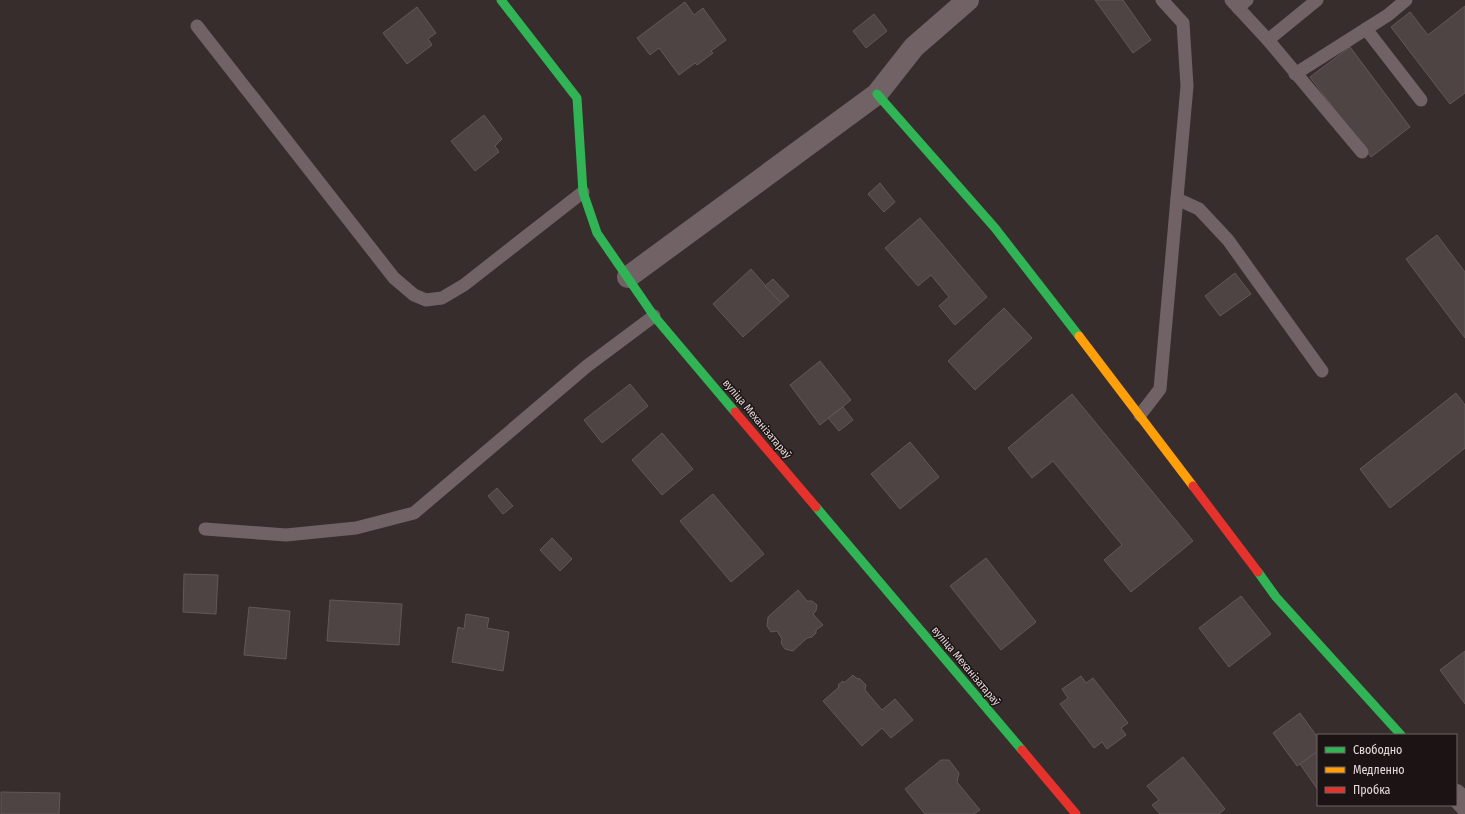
<svg xmlns="http://www.w3.org/2000/svg" width="1465" height="814" font-family="'Fira Sans Condensed',sans-serif">
	<rect width="100%" height="100%" fill="#372d2d"/>
	<g fill="#4d4443" stroke="#615857">
		<polygon points="1095,0 1123,0 1151,40 1133,53"/>
		<polygon points="685,2 694,15 703,8 726,40 711,51 713,53 697,65 695,63 679,75 659,48 650,55 637,38"/>
		<polygon points="1465,6 1465,93 1450,104 1391,27 1410,12 1428,35"/>
		<polygon points="417,7 436,33 428,39 432,45 407,64 383,33"/>
		<polygon points="874,14 887,31 866,48 853,31"/>
		<polygon points="1350,47 1410,127 1371,157 1310,77"/>
		<polygon points="484,115 502,139 495,146 499,152 475,171 451,141"/>
		<polygon points="880,183 895,202 884,212 868,194"/>
		<polygon points="920,218 987,297 955,325 939,306 949,297 931,275 918,286 885,248"/>
		<polygon points="1437,235 1465,272 1465,338 1406,259"/>
		<polygon points="751,269 781,303 743,337 713,304"/>
		<polygon points="1235,273 1251,294 1220,316 1205,296"/>
		<polygon points="773,279 789,296 781,303 765,286"/>
		<polygon points="1004,308 1032,338 975,390 948,361"/>
		<polygon points="820,361 851,400 820,425 790,385"/>
		<polygon points="630,384 648,406 602,443 584,420"/>
		<polygon points="1456,393 1465,405 1465,448 1390,508 1360,469"/>
		<polygon points="1072,394 1193,541 1131,592 1104,560 1122,545 1053,461 1032,478 1008,448"/>
		<polygon points="843,407 853,420 839,431 828,418"/>
		<polygon points="662,433 693,469 662,495 632,460"/>
		<polygon points="910,442 939,477 900,509 871,474"/>
		<polygon points="497,488 513,506 503,514 488,496"/>
		<polygon points="713,494 764,554 731,582 680,521"/>
		<polygon points="552,538 572,559 560,571 540,550"/>
		<polygon points="986,558 1036,622 1001,650 950,586"/>
		<polygon points="184,574 218,575 216,614 183,612"/>
		<polygon points="798,590 807,601 812,601 817,605 816,611 813,614 823,625 816,630 816,633 812,637 807,638 793,651 785,649 781,643 782,639 777,631 771,632 767,626 768,617"/>
		<polygon points="1241,596 1271,634 1229,667 1199,628"/>
		<polygon points="330,600 402,604 399,645 327,641"/>
		<polygon points="249,607 290,611 286,659 244,655"/>
		<polygon points="466,614 489,618 487,628 509,632 503,671 452,662 458,627 464,629"/>
		<polygon points="1465,651 1465,704 1440,670"/>
		<polygon points="853,675 856,678 860,679 866,685 865,690 882,710 895,699 913,720 891,738 882,728 862,746 823,701 839,687 838,685 843,681 844,683"/>
		<polygon points="1081,676 1086,683 1093,678 1128,723 1121,728 1126,735 1107,749 1102,742 1094,748 1060,704 1068,698 1062,689"/>
		<polygon points="1300,713 1318,738 1318,751 1297,766 1273,733"/>
		<polygon points="1318,751 1318,790 1300,764"/>
		<polygon points="1183,757 1225,809 1219,814 1160,814 1152,805 1159,800 1147,786"/>
		<polygon points="941,760 949,760 959,773 957,782 980,810 974,814 925,814 905,789"/>
		<polygon points="1,792 60,793 59,814 1,814"/>
	</g>
	<g fill="none" stroke-linecap="round" stroke-linejoin="round">
		<g stroke="#716265" stroke-width="13">
			<polyline points="1231,0 1268,40 1362,152"/>
			<polyline points="1238,8 1247,0"/>
			<polyline points="197,26 394,278 414,295 426,300 442,298 464,285 583,192"/>
			<polyline points="1366,29 1421,100"/>
			<polyline points="1268,40 1317,0"/>
			<polyline points="1295,74 1388,15 1406,0"/>
			<polyline points="1177,199 1199,209 1228,240 1322,371"/>
			<polyline points="1140,415 1160,389 1187,86 1183,23 1162,0"/>
			<polyline points="205,529 286,535 356,528 414,513 587,366 654,316"/>
		</g>
		<g stroke="#716265" stroke-width="22">
			<polyline points="628,277 877,94 914,47 968,0"/>
			<polyline points="1456,795 1465,805"/>
		</g>
		<g stroke="#30b455" stroke-width="9">
			<polyline points="501,0 577,98 583,192 597,233 654,316 735,412"/>
			<polyline points="877,94 995,228 1079,336"/>
			<polyline points="816,507 1022,750"/>
			<polyline points="1258,572 1276,597 1401,735"/>
		</g>
		<polyline stroke="#ff9f0a" stroke-width="9" points="1079,336 1193,486"/>
		<g stroke="#e5322d" stroke-width="9">
			<polyline points="735,412 816,507"/>
			<polyline points="1193,486 1258,572"/>
			<polyline points="1022,750 1076,814"/>
		</g>
	</g>
	<g text-anchor="middle" dominant-baseline="central" stroke-width="3" stroke-linejoin="round" paint-order="stroke">
		<g font-size="11" fill="#e6dad9" stroke="#1c1414">
			<text transform="translate(757 419) rotate(50)">вуліца Механізатараў</text>
			<text transform="translate(966 666) rotate(50)">вуліца Механізатараў</text>
		</g>
	</g>
	<rect x="1317" y="734" width="140" height="72" fill="#1c1414" stroke="#6d6363"/>
	<rect x="1325" y="747" width="20" height="6" fill="#30b455" stroke="#6d6363"/>
	<text x="1353" y="754" font-size="12" fill="#e6dad9">Свободно</text>
	<rect x="1325" y="767" width="20" height="6" fill="#ff9f0a" stroke="#6d6363"/>
	<text x="1353" y="774" font-size="12" fill="#e6dad9">Медленно</text>
	<rect x="1325" y="787" width="20" height="6" fill="#e5322d" stroke="#6d6363"/>
	<text x="1353" y="794" font-size="12" fill="#e6dad9">Пробка</text>
</svg>
